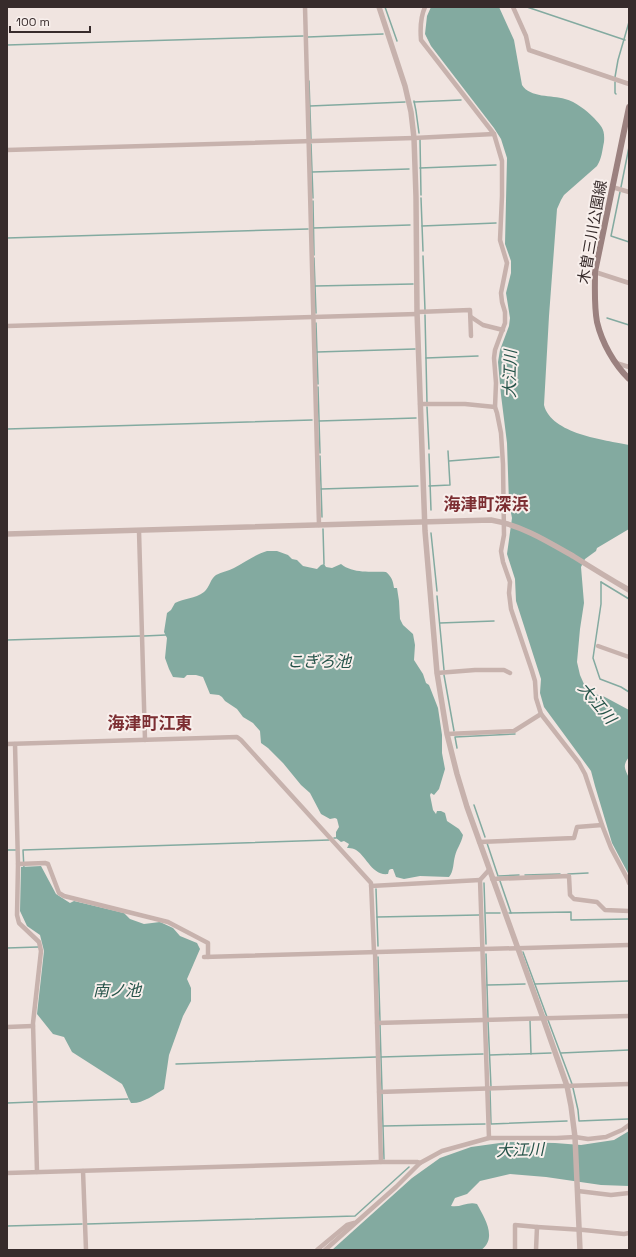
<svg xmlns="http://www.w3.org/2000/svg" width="636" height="1257" font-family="'Space Grotesk','Noto Sans JP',sans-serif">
	<rect width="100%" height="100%" fill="#f0e4e0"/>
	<g fill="#83aaa0">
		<path d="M431,7H499L514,40L522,85C530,98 552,95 565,99C576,102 586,110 594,118C602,127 605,129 604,142C602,151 602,158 597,166L564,195L561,200L557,209L549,316L544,405C551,434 605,440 629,445V529L597,548L596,551L585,559L581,567L584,603L580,629L577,662L580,675L587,691L590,693L603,696L629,710V757C622,766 625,769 629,778V875L612,843L595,786L591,771L544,707L540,693L541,679L516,601L515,579L507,554L512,518L509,503L507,443L501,395L498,362L500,350L509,326L510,318L506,293L511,273V261L505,244L507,158L501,139L494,128L431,46L425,34L427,16Z"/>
		<path d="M267,551H277L288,555L292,559L297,560L303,566L317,569L321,565L324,564L326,567L332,568L341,564C353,574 371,571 386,572C392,577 393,581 394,588H397L399,601L400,619L403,625L413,634L415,645L414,660L423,674L426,683L429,685L438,708L442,735V753L445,769L439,789L434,795L431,793L430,795L433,810L436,814L437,811H441L445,813L447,821L459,829L463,835C461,844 457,848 455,856C453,863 454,871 449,877L420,876L404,879L396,877L393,869H391L389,870L388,874C371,876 366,854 354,849C352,848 349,848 347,848L349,844L344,841L341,842L336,838V832L339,827L337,819L335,818L330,819L321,814L310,793L301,785L283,763L268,748L261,743L260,731L253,723L243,717L237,709L225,701L222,697L219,695L210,694L203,677L196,675H187L184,678L173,677L169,669L165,658L167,638L164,632L167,613L171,610L175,603C184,598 195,599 204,592C210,587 210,579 216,575C222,572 228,571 234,568C246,562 254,555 267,551Z"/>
		<path d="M41,866L56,894L70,903L74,901L124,913L130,919L144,924L160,922L173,928L180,936L197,943L200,949L187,979L191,988V1001L183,1016L169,1055L164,1089C154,1095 142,1104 131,1103C127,1097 126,1090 122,1084L72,1052L64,1037L53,1034L37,1014L44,951L40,935L27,926L20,911L21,867Z"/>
		<path d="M629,1131V1186L601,1185L546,1177L510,1174L480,1181L467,1194L455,1198L451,1206C460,1208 468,1201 477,1204C484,1217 498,1238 481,1250L445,1249L439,1250H332L412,1178L440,1158L471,1147L507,1142L555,1143L581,1145L594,1143L614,1140Z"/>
	</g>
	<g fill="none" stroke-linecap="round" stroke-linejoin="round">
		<g stroke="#83aaa0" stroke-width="1.5">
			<polyline points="385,7 397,41"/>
			<polyline points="527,7 625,40"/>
			<polyline points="308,37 383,34"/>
			<polyline points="7,45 303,36"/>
			<polyline points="615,77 618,60 629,22"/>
			<polyline points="309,81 311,139"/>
			<polyline points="615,82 615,93 616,94"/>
			<polyline points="414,101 416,111 419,133"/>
			<polyline points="414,102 461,100"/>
			<polyline points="310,106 405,102"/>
			<polyline points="420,139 421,195"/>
			<polyline points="311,144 313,198"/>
			<polyline points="420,168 496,165"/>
			<polyline points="312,172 409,169"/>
			<polyline points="621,187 629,147"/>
			<polyline points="620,192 611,236 629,242"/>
			<polyline points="421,198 423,251"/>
			<polyline points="313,201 314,255"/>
			<polyline points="422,226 496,223"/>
			<polyline points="313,228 410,225"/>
			<polyline points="7,238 308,229"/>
			<polyline points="423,256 425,310"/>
			<polyline points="314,258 316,313"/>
			<polyline points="315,286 413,284"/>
			<polyline points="425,315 427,403"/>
			<polyline points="607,318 629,325"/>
			<polyline points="316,323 318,384"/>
			<polyline points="317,352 415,349"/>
			<polyline points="426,358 478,356"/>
			<polyline points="318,387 320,453"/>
			<polyline points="427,407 429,449"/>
			<polyline points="319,421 416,418"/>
			<polyline points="7,429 312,420"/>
			<polyline points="429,454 431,510"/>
			<polyline points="320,456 322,517"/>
			<polyline points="449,461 499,457"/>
			<polyline points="429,486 450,485 448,451"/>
			<polyline points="321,489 418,486"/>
			<polyline points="323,529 324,564"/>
			<polyline points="431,533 437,591"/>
			<polyline points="601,582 601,604 593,658 600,679 621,687 629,692"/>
			<polyline points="601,582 629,599"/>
			<polyline points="437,596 444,670"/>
			<polyline points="440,623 494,621"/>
			<polyline points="144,636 166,635"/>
			<polyline points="7,640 140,636"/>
			<polyline points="444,675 454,731"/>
			<polyline points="457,748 455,737 515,734"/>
			<polyline points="474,805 485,837"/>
			<polyline points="334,838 336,838"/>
			<polyline points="487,843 498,876"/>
			<polyline points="7,850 16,850"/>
			<polyline points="24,869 23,850 329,840"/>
			<polyline points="568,874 588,873"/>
			<polyline points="525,875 560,874"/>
			<polyline points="499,876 519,875"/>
			<polyline points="500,881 511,913"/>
			<polyline points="484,883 486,944"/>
			<polyline points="376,889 378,946"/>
			<polyline points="486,913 500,913"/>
			<polyline points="509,913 571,912 571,920 629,919"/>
			<polyline points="377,917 479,915"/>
			<polyline points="7,948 38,947"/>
			<polyline points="523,952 547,1017"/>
			<polyline points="486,954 488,1018"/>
			<polyline points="378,957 380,1021"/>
			<polyline points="535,984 629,981"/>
			<polyline points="487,985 525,984"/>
			<polyline points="530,1020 531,1054"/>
			<polyline points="548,1020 572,1084"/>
			<polyline points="488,1021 491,1087"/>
			<polyline points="380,1025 382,1090"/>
			<polyline points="561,1053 629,1050"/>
			<polyline points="490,1055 551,1053"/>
			<polyline points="381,1057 483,1054"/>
			<polyline points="176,1064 376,1057"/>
			<polyline points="573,1088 578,1110 579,1121 628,1119"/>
			<polyline points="490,1090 491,1124 567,1121"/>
			<polyline points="382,1094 384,1159"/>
			<polyline points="37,1102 128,1099"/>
			<polyline points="7,1103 33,1102"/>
			<polyline points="383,1126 485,1124"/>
			<polyline points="87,1224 355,1216 409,1167"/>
			<polyline points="7,1226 82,1224"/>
		</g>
		<g stroke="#c7b2ad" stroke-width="4.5">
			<polyline points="305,7 319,525"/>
			<path d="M425,7C420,18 420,28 421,40L494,134L502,161V196L500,240L507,263L501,293L502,302L505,312V323L495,350L494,358L496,383L495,407L497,413L501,433L503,464L504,535L501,551L503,562L510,582L509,593L511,609L532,671L535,681L536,698L541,714L579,763L585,774L602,825L611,848L628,880L629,883"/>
			<polyline points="513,7 526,36 529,50 629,84"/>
			<polyline points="7,150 414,138 494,134"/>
			<polyline points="612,187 629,192"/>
			<polyline points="595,272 629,283"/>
			<polyline points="417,312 470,310 471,336"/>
			<polyline points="471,317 483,325 503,330"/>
			<polyline points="7,326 313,317 417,314"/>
			<polyline points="616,363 629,367"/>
			<polyline points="420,404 465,404 495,407"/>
			<polyline points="139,531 145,740"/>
			<polyline points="598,646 629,657"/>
			<polyline points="437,673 475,670 504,670 510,673"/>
			<polyline points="447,734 514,731 541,714"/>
			<polyline points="7,744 237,737 241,740 371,883 374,952"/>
			<polyline points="15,744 18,864 17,915 19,923 39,942 41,951 33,1023 37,1172"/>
			<polyline points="479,842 574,838 577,827 602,825"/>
			<polyline points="18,864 45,863 48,864 59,893 64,896 168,922 208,943 208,957"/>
			<polyline points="489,870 480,880 489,1138"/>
			<polyline points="492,879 569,876 570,895 574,899 597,902 605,910 629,911"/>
			<polyline points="371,886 480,880"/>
			<polyline points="375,952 381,1162"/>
			<polyline points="204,957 629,945"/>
			<polyline points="377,1023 629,1016"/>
			<polyline points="7,1027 33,1026"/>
			<polyline points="379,1092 629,1084"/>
			<polyline points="83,1171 86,1250"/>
			<polyline points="7,1173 381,1162 417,1162 420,1163"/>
			<polyline points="578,1191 611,1195 629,1193"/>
			<polyline points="317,1250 347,1225 354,1223"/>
			<polyline points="325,1250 396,1187 420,1163 442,1151 489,1138 557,1138 575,1137 588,1139 606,1137 622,1130 629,1125"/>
			<polyline points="515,1250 515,1225 537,1227"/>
			<polyline points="536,1250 537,1227 584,1230 624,1234 629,1233"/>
		</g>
		<g stroke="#c7b2ad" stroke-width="5.5">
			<polyline points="379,7 405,86 411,112 414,138 416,197 417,312 425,531 437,673 447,734 457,774 467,807 543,1018 567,1086 571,1106 575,1137 580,1250"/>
			<path d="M7,534L491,520C521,525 547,541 573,556C592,568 610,579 629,590"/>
		</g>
		<path stroke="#9b817f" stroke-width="6" d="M629,107L595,272C595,289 594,306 597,322C602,343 614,364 629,379"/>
	</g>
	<g text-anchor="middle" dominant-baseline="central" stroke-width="4" stroke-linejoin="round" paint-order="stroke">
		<g font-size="15" fill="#372b2b" stroke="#f8efec">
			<text transform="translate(592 232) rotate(-80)">木曽三川公園線</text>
		</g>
		<g font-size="16" font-style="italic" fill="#255349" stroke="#f8efec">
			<text transform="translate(510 374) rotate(-89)">大江川</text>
			<text x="319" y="661">こぎろ池</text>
			<text transform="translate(597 703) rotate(50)">大江川</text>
			<text x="117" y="990">南ノ池</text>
			<text transform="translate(520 1150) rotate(-2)">大江川</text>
		</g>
		<g font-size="17" font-weight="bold" fill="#7c2e32" stroke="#f8efec">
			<text x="486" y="504">海津町深浜</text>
			<text x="150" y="723">海津町江東</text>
		</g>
	</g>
	<rect width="636" height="1257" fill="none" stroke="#372b2b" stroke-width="16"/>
	<path d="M10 26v6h80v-6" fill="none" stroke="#372b2b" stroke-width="2"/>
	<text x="16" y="26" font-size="12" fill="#372b2b" stroke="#f8efec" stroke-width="3" paint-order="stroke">100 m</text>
</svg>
